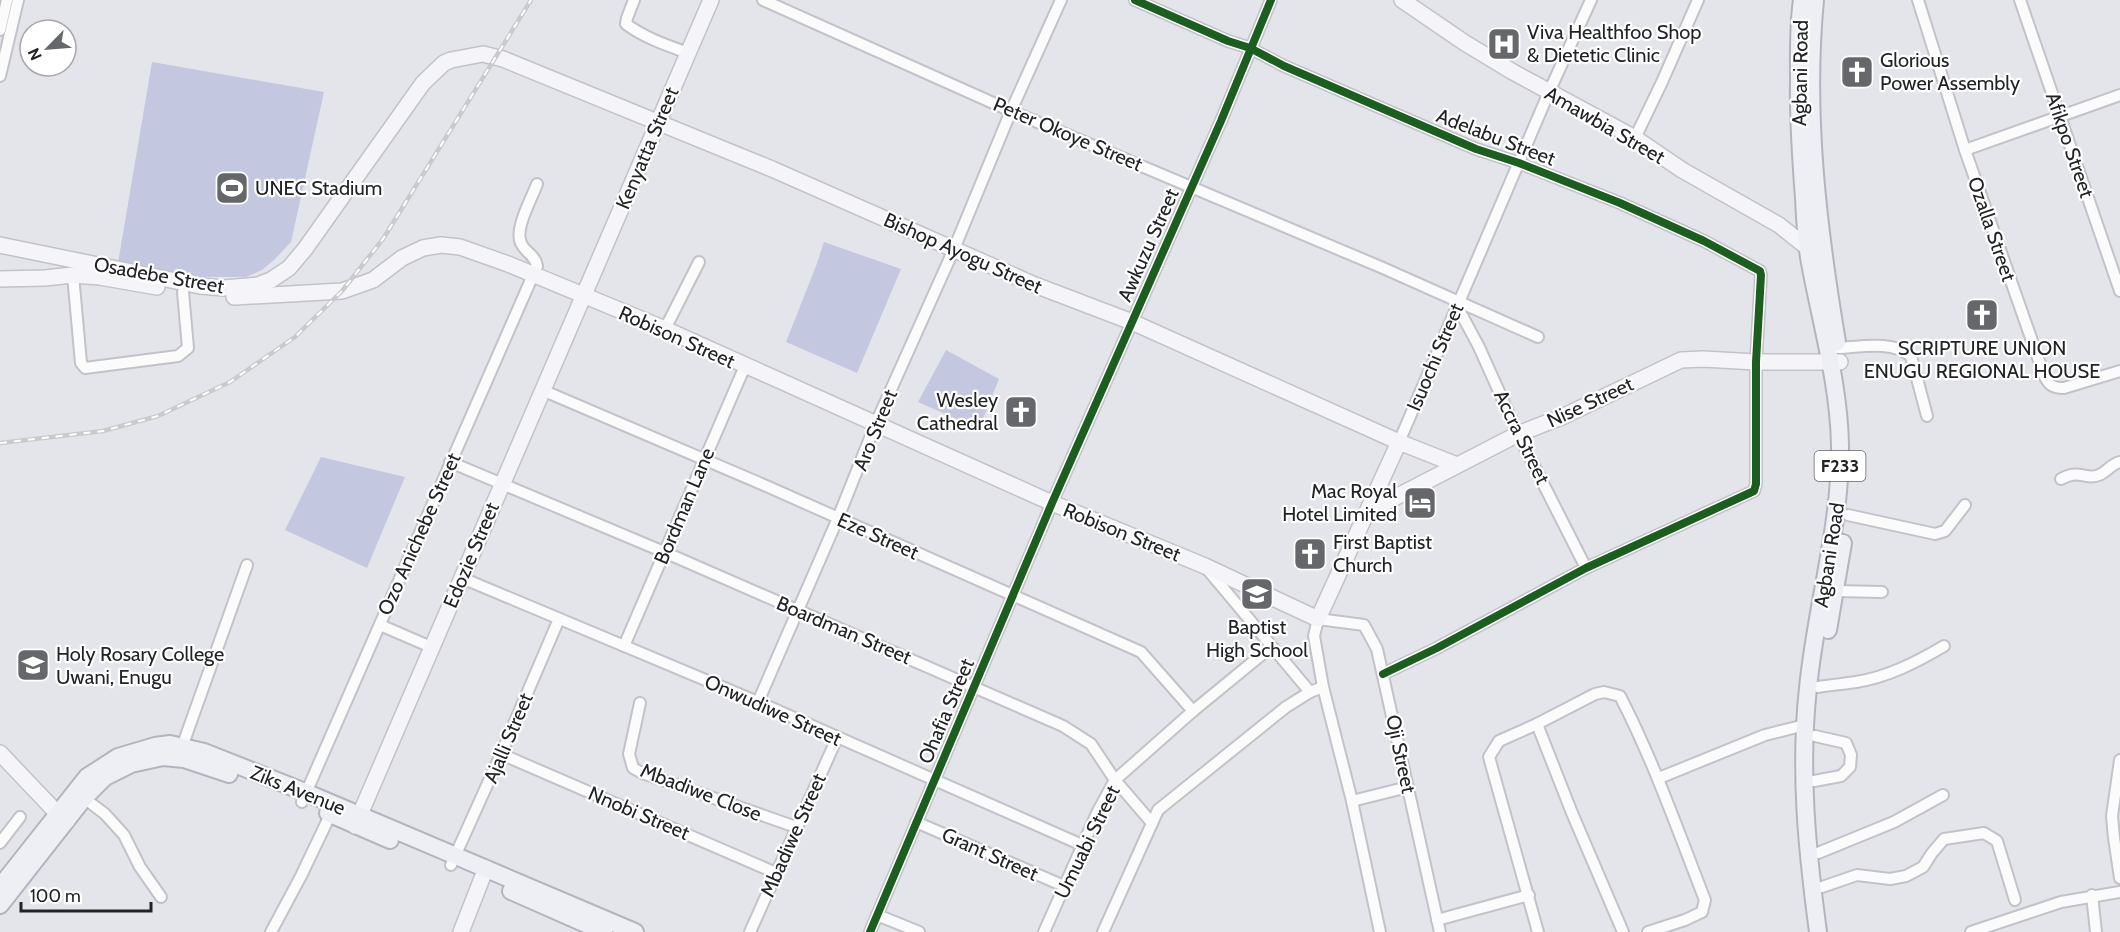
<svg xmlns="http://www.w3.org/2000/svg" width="2120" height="932" font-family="Cabin,sans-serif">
	<rect width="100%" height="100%" fill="#e4e5eb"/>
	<g fill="#c3c8e0">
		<polygon points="152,62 324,92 291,242 274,260 262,270 246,277 193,277 118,263"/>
		<polygon points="824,242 901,269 857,373 786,342 816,266"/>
		<polygon points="946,350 999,379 979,429 918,402"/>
		<polygon points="321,457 405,477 367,568 285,530"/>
	</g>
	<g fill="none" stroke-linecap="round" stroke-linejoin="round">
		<g stroke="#c2c3c8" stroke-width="14">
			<g id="street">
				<path d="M634,0L627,18L626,24C645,38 666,45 688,53"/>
				<polyline points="763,0 1011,111 1383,268 1538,337"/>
				<polyline points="1135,0 1228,41 1250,48 1284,66 1476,149 1519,163 1620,203 1704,241 1760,271 1761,275 1756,362 1756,484 1754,491 1586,568 1437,648 1383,674"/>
				<path d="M1918,0L1965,150L2044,375C2049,385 2052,388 2064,388L2120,371"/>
				<polyline points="2020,0 2120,291"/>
				<polyline points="0,30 7,0"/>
				<polyline points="0,76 18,0"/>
				<polyline points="1635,138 1662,82 1698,0"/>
				<polyline points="1965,150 2120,95"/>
				<polyline points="73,275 81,363 85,368 178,356 188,348 183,292"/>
				<polyline points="1457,306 1479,347 1518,434 1586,568"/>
				<polyline points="665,329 699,262"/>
				<path d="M1838,348C1860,347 1892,340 1911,356L1927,416"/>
				<polyline points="542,390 764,485 1141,652 1193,711"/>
				<polyline points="1399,442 1549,92 1591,0"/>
				<polyline points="450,462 664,552 1063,726 1091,744 1115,780 1152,823"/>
				<path d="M2061,479C2080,468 2086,481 2099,475C2107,472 2111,464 2120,462"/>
				<polyline points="1848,515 1935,534 1945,531 1965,505"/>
				<polyline points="1208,570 1310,692"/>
				<polyline points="462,578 758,702 1082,845"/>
				<polyline points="1835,591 1882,592"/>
				<polyline points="380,625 431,647"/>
				<polyline points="624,646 745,366"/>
				<path d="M1818,687C1830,685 1843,684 1856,682C1888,677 1917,662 1944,646"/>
				<polyline points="758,702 838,518 876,423 954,249 1011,111 1061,0"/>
				<polyline points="640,703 629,754 633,768 642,773 796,827"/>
				<polyline points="1537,724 1572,813 1623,932"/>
				<polyline points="182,747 247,565"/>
				<polyline points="501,754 776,873"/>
				<polyline points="2120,760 2112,816 2114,838 2120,878"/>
				<polyline points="1659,778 1765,735 1805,725"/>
				<polyline points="1814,781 1841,776 1850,767 1851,755 1846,743 1815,736"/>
				<polyline points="84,798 105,814 124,835 140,867 161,897"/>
				<polyline points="1352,801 1408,787"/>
				<path d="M302,802L537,266C535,254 525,253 521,243C514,229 532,198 537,184"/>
				<polyline points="916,822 1064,886"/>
				<polyline points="0,843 20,817"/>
				<polyline points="1818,853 1894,822 1943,795"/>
				<polyline points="451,865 501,754 559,619"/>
				<polyline points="1822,887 1857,875 1890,879 1906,876 1923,867 1932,853 1944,839 1984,833 1997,841 2015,900"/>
				<polyline points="2092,895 2096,932"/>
				<polyline points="877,915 919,932"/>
				<polyline points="1437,920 1529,895"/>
				<polyline points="271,932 301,876 333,809"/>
				<polyline points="750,932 837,738"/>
				<polyline points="870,932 1052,503 1221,121 1271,0"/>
				<polyline points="1044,932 1097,813 1115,780 1193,711 1271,647"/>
				<polyline points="1103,932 1158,810 1286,707 1310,692 1323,687"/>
				<polyline points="1380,932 1352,801 1323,687 1314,636 1318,619 1364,625 1377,649 1440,932"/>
				<path d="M1538,932L1489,757L1499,741L1537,724L1595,694L1604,692L1620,696C1654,762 1678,831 1705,900L1702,912L1685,920L1648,932"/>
				<polyline points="1971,932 2061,902 2120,892"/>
			</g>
		</g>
		<g stroke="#c2c3c8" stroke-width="18">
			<g id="secondary">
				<polyline points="1402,0 1465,43 1513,72 1635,138 1682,170 1779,225 1813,252"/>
				<polyline points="0,245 200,286 224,288 258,285 271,280 289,268 305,249 423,83 444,63 451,60 483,54 503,59 772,169 1035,285 1132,322 1399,442 1457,465"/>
				<polyline points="0,279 45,278 73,275 100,277 157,287"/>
				<polyline points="234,297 342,291 373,280 402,258 423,248 441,245 460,247 508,264 665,329 1052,503 1205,566 1318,619 1399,442"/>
				<polyline points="1367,512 1518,434 1564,416 1681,360 1703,359 1756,362 1840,362"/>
				<polyline points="0,753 57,813 67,821"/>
				<polyline points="355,826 711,0"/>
				<polyline points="461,932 486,868"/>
			</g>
		</g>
		<g stroke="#b2b5c0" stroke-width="20">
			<g id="primary">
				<path d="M1802,0C1798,27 1799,53 1799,80C1798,120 1801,158 1804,198C1805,220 1806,242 1810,263C1821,323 1839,384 1840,445C1841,527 1816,606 1808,688C1799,770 1807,850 1818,932"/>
				<path d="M1815,0C1804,114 1818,229 1837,342"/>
				<polyline points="1828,630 1843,543"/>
				<polyline points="328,813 390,840"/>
				<polyline points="0,887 87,777 118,757 155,746 170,744 204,752 305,792 635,932"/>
				<polyline points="511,891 604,932"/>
				<polyline points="0,905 84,798 105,777 131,764 163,757 184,759 229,774"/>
			</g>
		</g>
		<use href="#street" stroke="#fbfbfc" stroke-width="10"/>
		<use href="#secondary" stroke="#f5f5f9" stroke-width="15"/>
		<use href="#primary" stroke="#eeeff5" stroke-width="16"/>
		<g stroke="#cacacc" stroke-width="4.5">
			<polyline id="rail" points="0,443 103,431 158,416 230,382 295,337 342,291 383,239 531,0"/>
		</g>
		<use href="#rail" stroke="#fff" stroke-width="2" stroke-dasharray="7" stroke-linecap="butt"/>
		<g stroke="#fff" stroke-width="11">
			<g id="cycleway">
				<polyline points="1135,0 1228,41 1250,48 1284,66 1476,149 1519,163 1620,203 1704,241 1760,271 1761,275 1756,362 1756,484 1754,491 1586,568 1437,648 1383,674"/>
				<polyline points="870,932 1052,503 1221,121 1271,0"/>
			</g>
		</g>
		<use href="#cycleway" stroke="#1b5e20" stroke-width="8"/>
	</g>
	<defs>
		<g id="hospital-square" transform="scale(1.725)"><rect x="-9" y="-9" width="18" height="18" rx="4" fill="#66676b" stroke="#fff"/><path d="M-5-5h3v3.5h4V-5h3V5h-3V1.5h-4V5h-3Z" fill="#fff"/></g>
		<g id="church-square" transform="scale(1.725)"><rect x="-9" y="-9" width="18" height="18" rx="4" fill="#66676b" stroke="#fff"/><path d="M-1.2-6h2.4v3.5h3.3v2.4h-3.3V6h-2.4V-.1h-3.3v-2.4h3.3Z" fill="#fff"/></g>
		<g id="stadium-square" transform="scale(1.725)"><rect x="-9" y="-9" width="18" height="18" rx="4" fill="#66676b" stroke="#fff"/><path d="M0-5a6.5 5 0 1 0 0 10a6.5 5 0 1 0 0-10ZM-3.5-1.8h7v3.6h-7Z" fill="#fff"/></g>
		<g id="hotel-square" transform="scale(1.725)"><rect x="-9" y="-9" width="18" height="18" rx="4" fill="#66676b" stroke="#fff"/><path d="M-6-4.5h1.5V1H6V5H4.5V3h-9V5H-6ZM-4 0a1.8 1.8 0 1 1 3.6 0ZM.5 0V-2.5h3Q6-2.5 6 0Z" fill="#fff"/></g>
		<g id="school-square" transform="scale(1.725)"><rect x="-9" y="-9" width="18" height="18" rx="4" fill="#66676b" stroke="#fff"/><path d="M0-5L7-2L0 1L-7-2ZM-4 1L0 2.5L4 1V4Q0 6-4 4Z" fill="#fff"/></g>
		<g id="university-square" transform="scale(1.725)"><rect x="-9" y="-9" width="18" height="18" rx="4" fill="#66676b" stroke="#fff"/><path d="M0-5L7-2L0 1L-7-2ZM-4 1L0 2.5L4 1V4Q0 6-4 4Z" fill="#fff"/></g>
	</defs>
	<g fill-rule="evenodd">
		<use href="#hospital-square" x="1504" y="44"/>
		<use href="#church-square" x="1857" y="72"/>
		<use href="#stadium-square" x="232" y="188"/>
		<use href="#church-square" x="1982" y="315"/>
		<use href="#church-square" x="1021" y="412"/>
		<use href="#hotel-square" x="1420" y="503"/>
		<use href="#church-square" x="1310" y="554"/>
		<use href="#school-square" x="1257" y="594"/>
		<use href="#university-square" x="33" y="665"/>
	</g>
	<g text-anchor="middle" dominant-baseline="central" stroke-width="4.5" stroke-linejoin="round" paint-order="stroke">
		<rect fill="#fff" stroke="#646567" stroke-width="1.5" x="1814.5" y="451" width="51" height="30" rx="4.5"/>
		<g font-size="18" font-weight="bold" fill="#222326">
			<text x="1840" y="466">F233</text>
		</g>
		<g font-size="20" fill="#222326" stroke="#fff" text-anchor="start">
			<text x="1527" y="32">Viva Healthfoo Shop<tspan x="1527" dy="23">&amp; Dietetic Clinic</tspan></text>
			<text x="1880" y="60">Glorious<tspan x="1880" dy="23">Power Assembly</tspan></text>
			<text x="255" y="188">UNEC Stadium</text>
			<text x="1982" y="348" text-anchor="middle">SCRIPTURE UNION<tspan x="1982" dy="23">ENUGU REGIONAL HOUSE</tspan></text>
			<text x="998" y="400" text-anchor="end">Wesley<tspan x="998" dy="23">Cathedral</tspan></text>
			<text x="1397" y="491" text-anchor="end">Mac Royal<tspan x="1397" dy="23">Hotel Limited</tspan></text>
			<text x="1333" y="542">First Baptist<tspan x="1333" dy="23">Church</tspan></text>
			<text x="1257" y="627" text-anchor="middle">Baptist<tspan x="1257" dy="23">High School</tspan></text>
			<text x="56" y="654">Holy Rosary College<tspan x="56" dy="23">Uwani, Enugu</tspan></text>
		</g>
		<g font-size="20" fill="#222326" stroke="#fff">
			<text transform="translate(1800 73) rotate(-89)">Agbani Road</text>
			<text transform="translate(1605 125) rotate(30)">Amawbia Street</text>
			<text transform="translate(1068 134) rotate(23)">Peter Okoye Street</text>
			<text transform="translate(1496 137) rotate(21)">Adelabu Street</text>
			<text transform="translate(2070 145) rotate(71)">Afikpo Street</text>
			<text transform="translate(647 148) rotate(-67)">Kenyatta Street</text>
			<text transform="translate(1992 229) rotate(71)">Ozalla Street</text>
			<text transform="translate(1148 245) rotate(-66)">Awkuzu Street</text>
			<text transform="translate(963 253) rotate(24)">Bishop Ayogu Street</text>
			<text transform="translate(159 275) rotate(10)">Osadebe Street</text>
			<text transform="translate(677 337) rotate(24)">Robison Street</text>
			<text transform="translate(1435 357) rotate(-67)">Isuochi Street</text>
			<text transform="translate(1590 402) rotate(-25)">Nise Street</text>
			<text transform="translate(875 430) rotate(-68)">Aro Street</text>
			<text transform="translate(1522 437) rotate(64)">Accra Street</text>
			<text transform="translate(684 506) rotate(-67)">Bordman Lane</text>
			<text transform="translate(1122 532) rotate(22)">Robison Street</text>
			<text transform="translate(419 534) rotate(-66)">Ozo Anichebe Street</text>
			<text transform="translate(878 536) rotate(24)">Eze Street</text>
			<text transform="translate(471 555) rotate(-67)">Edozie Street</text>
			<text transform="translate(1829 555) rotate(-81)">Agbani Road</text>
			<text transform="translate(844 630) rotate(23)">Boardman Street</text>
			<text transform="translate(773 710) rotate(24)">Onwudiwe Street</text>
			<text transform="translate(946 711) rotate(-67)">Ohafia Street</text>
			<text transform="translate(508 738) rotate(-67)">Ajalli Street</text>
			<text transform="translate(1401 754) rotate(78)">Oji Street</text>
			<text transform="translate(298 790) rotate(22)">Ziks Avenue</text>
			<text transform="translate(701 792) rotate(21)">Mbadiwe Close</text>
			<text transform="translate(639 813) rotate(23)">Nnobi Street</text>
			<text transform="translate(793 835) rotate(-66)">Mbadiwe Street</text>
			<text transform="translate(1087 842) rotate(-64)">Umuabi Street</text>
			<text transform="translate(990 854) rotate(24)">Grant Street</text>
		</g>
	</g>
	<g transform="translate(48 48) rotate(245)"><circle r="28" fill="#ffffff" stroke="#a7a7a8" stroke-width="1.5"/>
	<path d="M0-4.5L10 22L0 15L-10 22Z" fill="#66676b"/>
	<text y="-9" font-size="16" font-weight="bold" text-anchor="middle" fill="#222326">N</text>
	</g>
	<path d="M21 902v9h130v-9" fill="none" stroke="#222326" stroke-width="3"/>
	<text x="30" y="902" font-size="18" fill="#222326" stroke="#ffffff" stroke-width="4.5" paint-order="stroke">100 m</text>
</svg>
